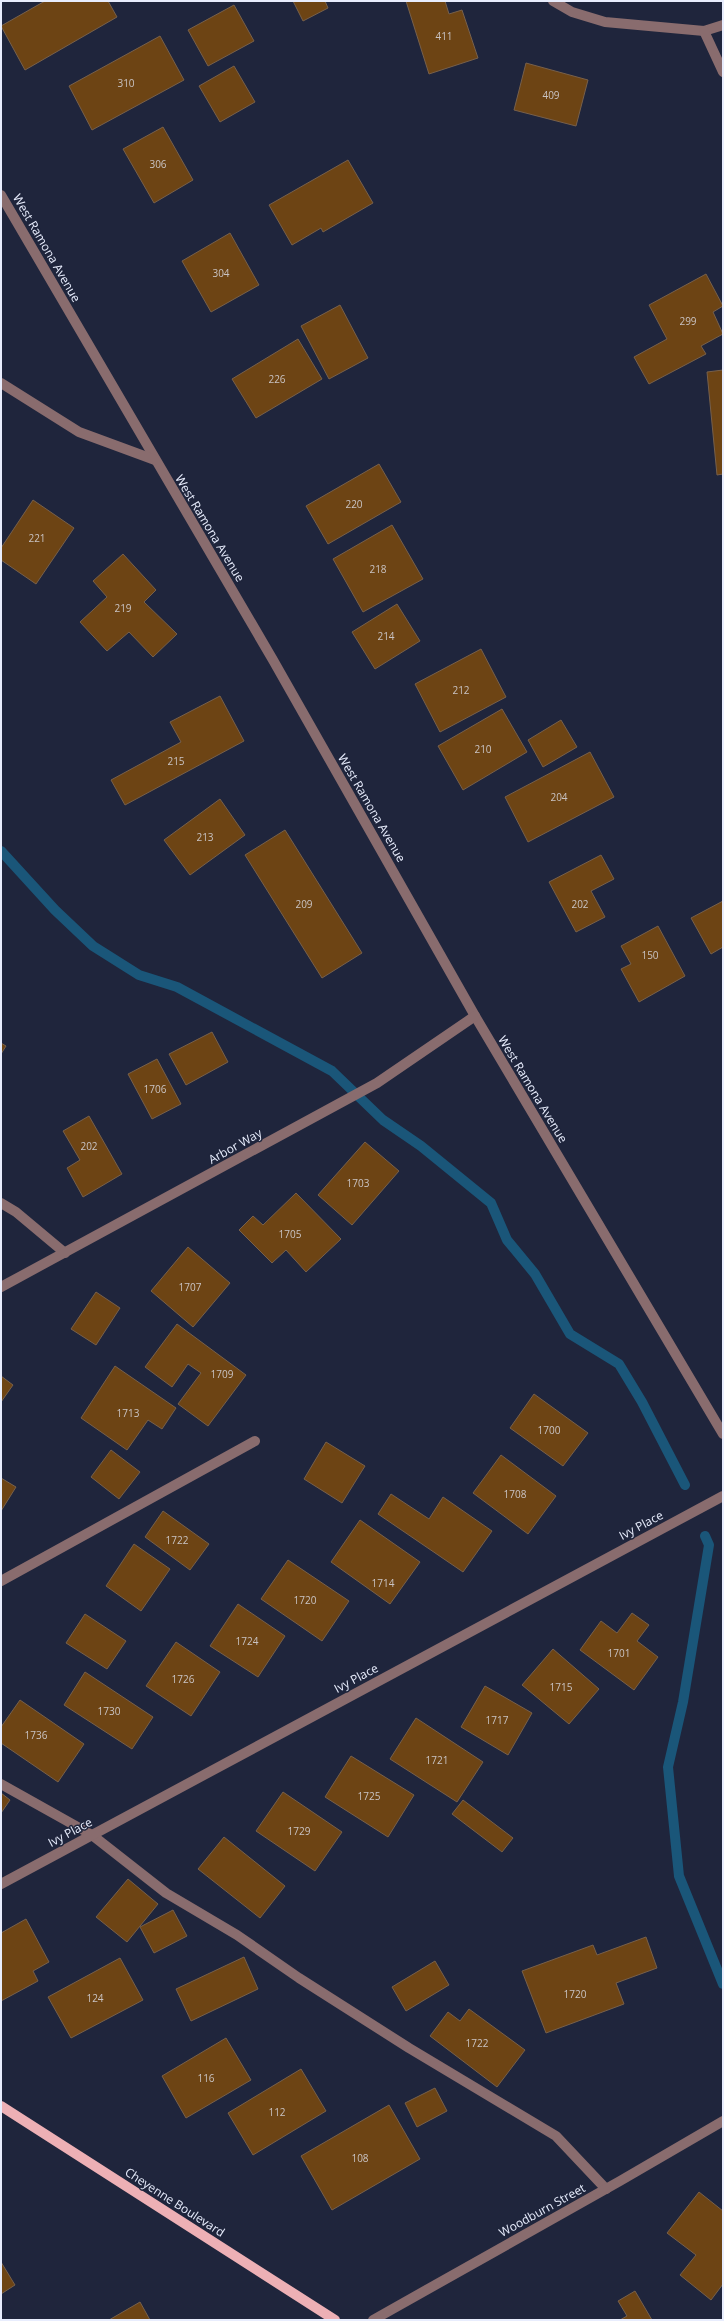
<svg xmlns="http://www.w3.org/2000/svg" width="724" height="2321" font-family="'Open Sans',sans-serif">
	<rect width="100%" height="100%" fill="#1f253c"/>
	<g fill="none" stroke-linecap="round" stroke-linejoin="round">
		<g stroke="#1a5679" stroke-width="10">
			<polyline points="1,851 55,910 93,946 139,975 177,987 332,1071 383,1120 421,1146 491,1203 507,1240 535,1274 570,1334 619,1364 642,1402 685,1485"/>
			<polyline points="705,1536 709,1545 683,1702 668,1767 679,1876 723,1984"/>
		</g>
	</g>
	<g fill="#6d4414" stroke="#77604b">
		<polygon points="45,1 108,1 117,17 25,70 1,26"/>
		<polygon points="293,1 325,1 328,8 303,21"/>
		<polygon points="406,1 445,1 449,14 462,10 478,58 429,74"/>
		<polygon points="234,5 254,41 208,66 188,30"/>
		<polygon points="160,36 184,80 92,130 69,86"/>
		<polygon points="526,63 588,80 576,126 514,110"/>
		<polygon points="234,66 255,102 220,122 199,86"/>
		<polygon points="163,127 193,180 154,203 123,149"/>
		<polygon points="348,160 373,203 323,232 321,228 292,245 269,205"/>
		<polygon points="230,233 259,285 211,312 182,261"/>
		<polygon points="706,274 723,306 713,312 723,334 701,346 706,354 649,384 634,357 667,339 649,305"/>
		<polygon points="340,305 368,358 329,379 301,326"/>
		<polygon points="298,339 322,379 256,418 232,379"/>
		<polygon points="723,370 723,474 717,475 707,372"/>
		<polygon points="379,464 401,502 328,544 306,506"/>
		<polygon points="33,500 74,528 36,584 1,560 1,548"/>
		<polygon points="392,525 423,579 363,612 333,559"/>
		<polygon points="123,554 156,590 144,602 177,634 153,657 129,632 107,651 80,622 107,597 93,581"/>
		<polygon points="397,604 420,641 375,669 352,632"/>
		<polygon points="481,649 506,697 440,732 415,684"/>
		<polygon points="220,696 244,741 125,805 111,780 181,742 170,722"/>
		<polygon points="502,709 527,752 463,790 438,746"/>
		<polygon points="561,720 577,747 543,767 528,740"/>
		<polygon points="590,752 614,797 528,842 505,797"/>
		<polygon points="220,799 245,835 190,875 164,840"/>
		<polygon points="285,830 362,953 322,978 245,855"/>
		<polygon points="601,855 614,879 591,891 605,917 576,932 549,882"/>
		<polygon points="723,901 723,947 711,954 691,918"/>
		<polygon points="658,926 685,976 639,1002 621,969 631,964 621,946"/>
		<polygon points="212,1032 228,1062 186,1085 169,1054"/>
		<polygon points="1,1043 6,1046 1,1054"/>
		<polygon points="157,1059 181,1104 152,1119 128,1074"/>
		<polygon points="89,1116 122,1174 83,1197 67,1168 80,1160 63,1131"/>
		<polygon points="365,1142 399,1171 352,1225 318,1195"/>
		<polygon points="296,1193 341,1239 306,1272 286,1250 272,1263 239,1230 253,1216 263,1225"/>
		<polygon points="188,1247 230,1283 193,1327 151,1291"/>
		<polygon points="96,1292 120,1308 96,1345 71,1329"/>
		<polygon points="177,1324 246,1375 208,1426 178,1404 201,1373 188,1364 172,1387 145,1367"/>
		<polygon points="115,1366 176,1408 162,1429 148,1420 127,1450 81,1418"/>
		<polygon points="1,1376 13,1385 1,1402"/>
		<polygon points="534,1394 588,1433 563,1466 510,1428"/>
		<polygon points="326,1442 365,1466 342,1503 304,1479"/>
		<polygon points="111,1450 140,1472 119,1499 91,1477"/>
		<polygon points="501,1455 556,1496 528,1534 473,1493"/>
		<polygon points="1,1478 16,1487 1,1511"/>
		<polygon points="391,1494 429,1519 443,1497 492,1531 463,1572 378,1514"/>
		<polygon points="163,1511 209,1544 190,1570 145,1537"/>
		<polygon points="360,1520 420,1562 390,1604 331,1562"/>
		<polygon points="134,1544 170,1569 141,1611 106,1586"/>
		<polygon points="288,1560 349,1601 322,1641 261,1599"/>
		<polygon points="238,1604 285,1636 258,1677 210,1646"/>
		<polygon points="632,1613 649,1625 637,1641 658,1657 634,1690 580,1650 601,1621 617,1633"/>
		<polygon points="85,1614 126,1641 107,1669 66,1643"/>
		<polygon points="176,1642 220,1672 191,1716 146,1686"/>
		<polygon points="553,1649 599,1689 569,1724 522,1685"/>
		<polygon points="85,1672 153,1717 132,1749 64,1705"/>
		<polygon points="485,1686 532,1713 508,1755 461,1727"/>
		<polygon points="20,1700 84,1744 58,1782 1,1743 1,1727"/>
		<polygon points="416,1718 483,1762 457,1802 390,1759"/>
		<polygon points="351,1756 414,1795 388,1837 325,1797"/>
		<polygon points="283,1792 342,1832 315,1871 256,1831"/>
		<polygon points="1,1793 10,1800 1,1813"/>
		<polygon points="463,1800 513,1838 502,1852 452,1814"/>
		<polygon points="224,1837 285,1886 260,1918 198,1869"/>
		<polygon points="128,1879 158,1904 127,1942 96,1917"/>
		<polygon points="173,1910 187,1936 154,1953 140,1927"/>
		<polygon points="26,1919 49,1962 33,1971 38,1981 1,2001 1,1933"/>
		<polygon points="646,1937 657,1968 616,1983 624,2004 546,2033 522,1971 593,1945 597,1955"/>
		<polygon points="244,1957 258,1989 191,2021 176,1989"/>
		<polygon points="120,1958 143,2000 71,2038 48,1997"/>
		<polygon points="435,1961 449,1985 406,2011 392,1987"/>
		<polygon points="469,2009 525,2050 497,2087 430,2036 448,2012 460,2021"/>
		<polygon points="226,2038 251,2080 186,2118 162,2076"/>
		<polygon points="301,2069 326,2111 253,2155 228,2113"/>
		<polygon points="435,2088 447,2111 417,2127 405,2103"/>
		<polygon points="389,2105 420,2159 332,2210 301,2156"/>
		<polygon points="699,2192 723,2211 723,2284 711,2300 680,2275 696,2255 667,2233"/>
		<polygon points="1,2262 15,2285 1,2294"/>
		<polygon points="635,2291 652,2320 620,2320 627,2316 618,2301"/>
		<polygon points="140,2302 150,2320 109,2320"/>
	</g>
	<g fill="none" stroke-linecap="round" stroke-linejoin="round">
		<g stroke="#896c6e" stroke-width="10">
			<polyline points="553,1 572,12 605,22 704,31 723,25"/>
			<polyline points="704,31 723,72"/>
			<polyline points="1,195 273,660 475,1016 723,1434"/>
			<polyline points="1,383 79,432 155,460"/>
			<polyline points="1,1203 16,1212 65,1253"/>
			<polyline points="1,1287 377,1083 475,1016"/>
			<polyline points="1,1581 255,1441"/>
			<polyline points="1,1784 92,1835 166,1893 237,1935 299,1978 409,2048 556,2136 606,2189"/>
			<polyline points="1,1884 723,1496"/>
			<polyline points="373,2320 620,2181 723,2121"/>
		</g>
		<polyline stroke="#edb0b5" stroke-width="10" points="1,2106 335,2320"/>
	</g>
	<g text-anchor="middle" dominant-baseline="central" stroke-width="3" stroke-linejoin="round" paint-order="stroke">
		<g font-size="10" fill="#c9c3c3">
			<text x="444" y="36">411</text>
			<text x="126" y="83">310</text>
			<text x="551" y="95">409</text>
			<text x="158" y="164">306</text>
			<text x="221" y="273">304</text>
			<text x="688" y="321">299</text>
			<text x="277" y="379">226</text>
			<text x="354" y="504">220</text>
			<text x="37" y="538">221</text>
			<text x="378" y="569">218</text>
			<text x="123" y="608">219</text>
			<text x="386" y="636">214</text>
			<text x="461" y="690">212</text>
			<text x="483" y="749">210</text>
			<text x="176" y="761">215</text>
			<text x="559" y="797">204</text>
			<text x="205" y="837">213</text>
			<text x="304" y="904">209</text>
			<text x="580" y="904">202</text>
			<text x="650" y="955">150</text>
			<text x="155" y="1089">1706</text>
			<text x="89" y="1146">202</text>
			<text x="358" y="1183">1703</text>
			<text x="290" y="1234">1705</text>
			<text x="190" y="1287">1707</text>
			<text x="222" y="1374">1709</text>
			<text x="128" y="1413">1713</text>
			<text x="549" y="1430">1700</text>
			<text x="515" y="1494">1708</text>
			<text x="177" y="1540">1722</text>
			<text x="383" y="1583">1714</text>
			<text x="305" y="1600">1720</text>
			<text x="247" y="1641">1724</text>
			<text x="619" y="1653">1701</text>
			<text x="183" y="1679">1726</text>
			<text x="561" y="1687">1715</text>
			<text x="109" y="1711">1730</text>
			<text x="497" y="1720">1717</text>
			<text x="36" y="1735">1736</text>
			<text x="437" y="1760">1721</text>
			<text x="369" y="1796">1725</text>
			<text x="299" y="1831">1729</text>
			<text x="575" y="1994">1720</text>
			<text x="95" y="1998">124</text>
			<text x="477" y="2043">1722</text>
			<text x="206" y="2078">116</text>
			<text x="277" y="2112">112</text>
			<text x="360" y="2158">108</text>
		</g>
		<g font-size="12" fill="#e8edfd" stroke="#1f253c">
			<text transform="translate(47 248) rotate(60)">West Ramona Avenue</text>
			<text transform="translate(210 528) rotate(59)">West Ramona Avenue</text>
			<text transform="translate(372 808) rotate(60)">West Ramona Avenue</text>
			<text transform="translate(533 1089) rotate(59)">West Ramona Avenue</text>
			<text transform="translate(235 1146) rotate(-29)">Arbor Way</text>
			<text transform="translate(641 1525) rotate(-28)">Ivy Place</text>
			<text transform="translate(356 1678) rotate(-28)">Ivy Place</text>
			<text transform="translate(70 1832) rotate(-28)">Ivy Place</text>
			<text transform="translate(175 2202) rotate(33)">Cheyenne Boulevard</text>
			<text transform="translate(542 2210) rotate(-29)">Woodburn Street</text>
		</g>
	</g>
	<rect width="724" height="2321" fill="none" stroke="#e8edfd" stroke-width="4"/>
</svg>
